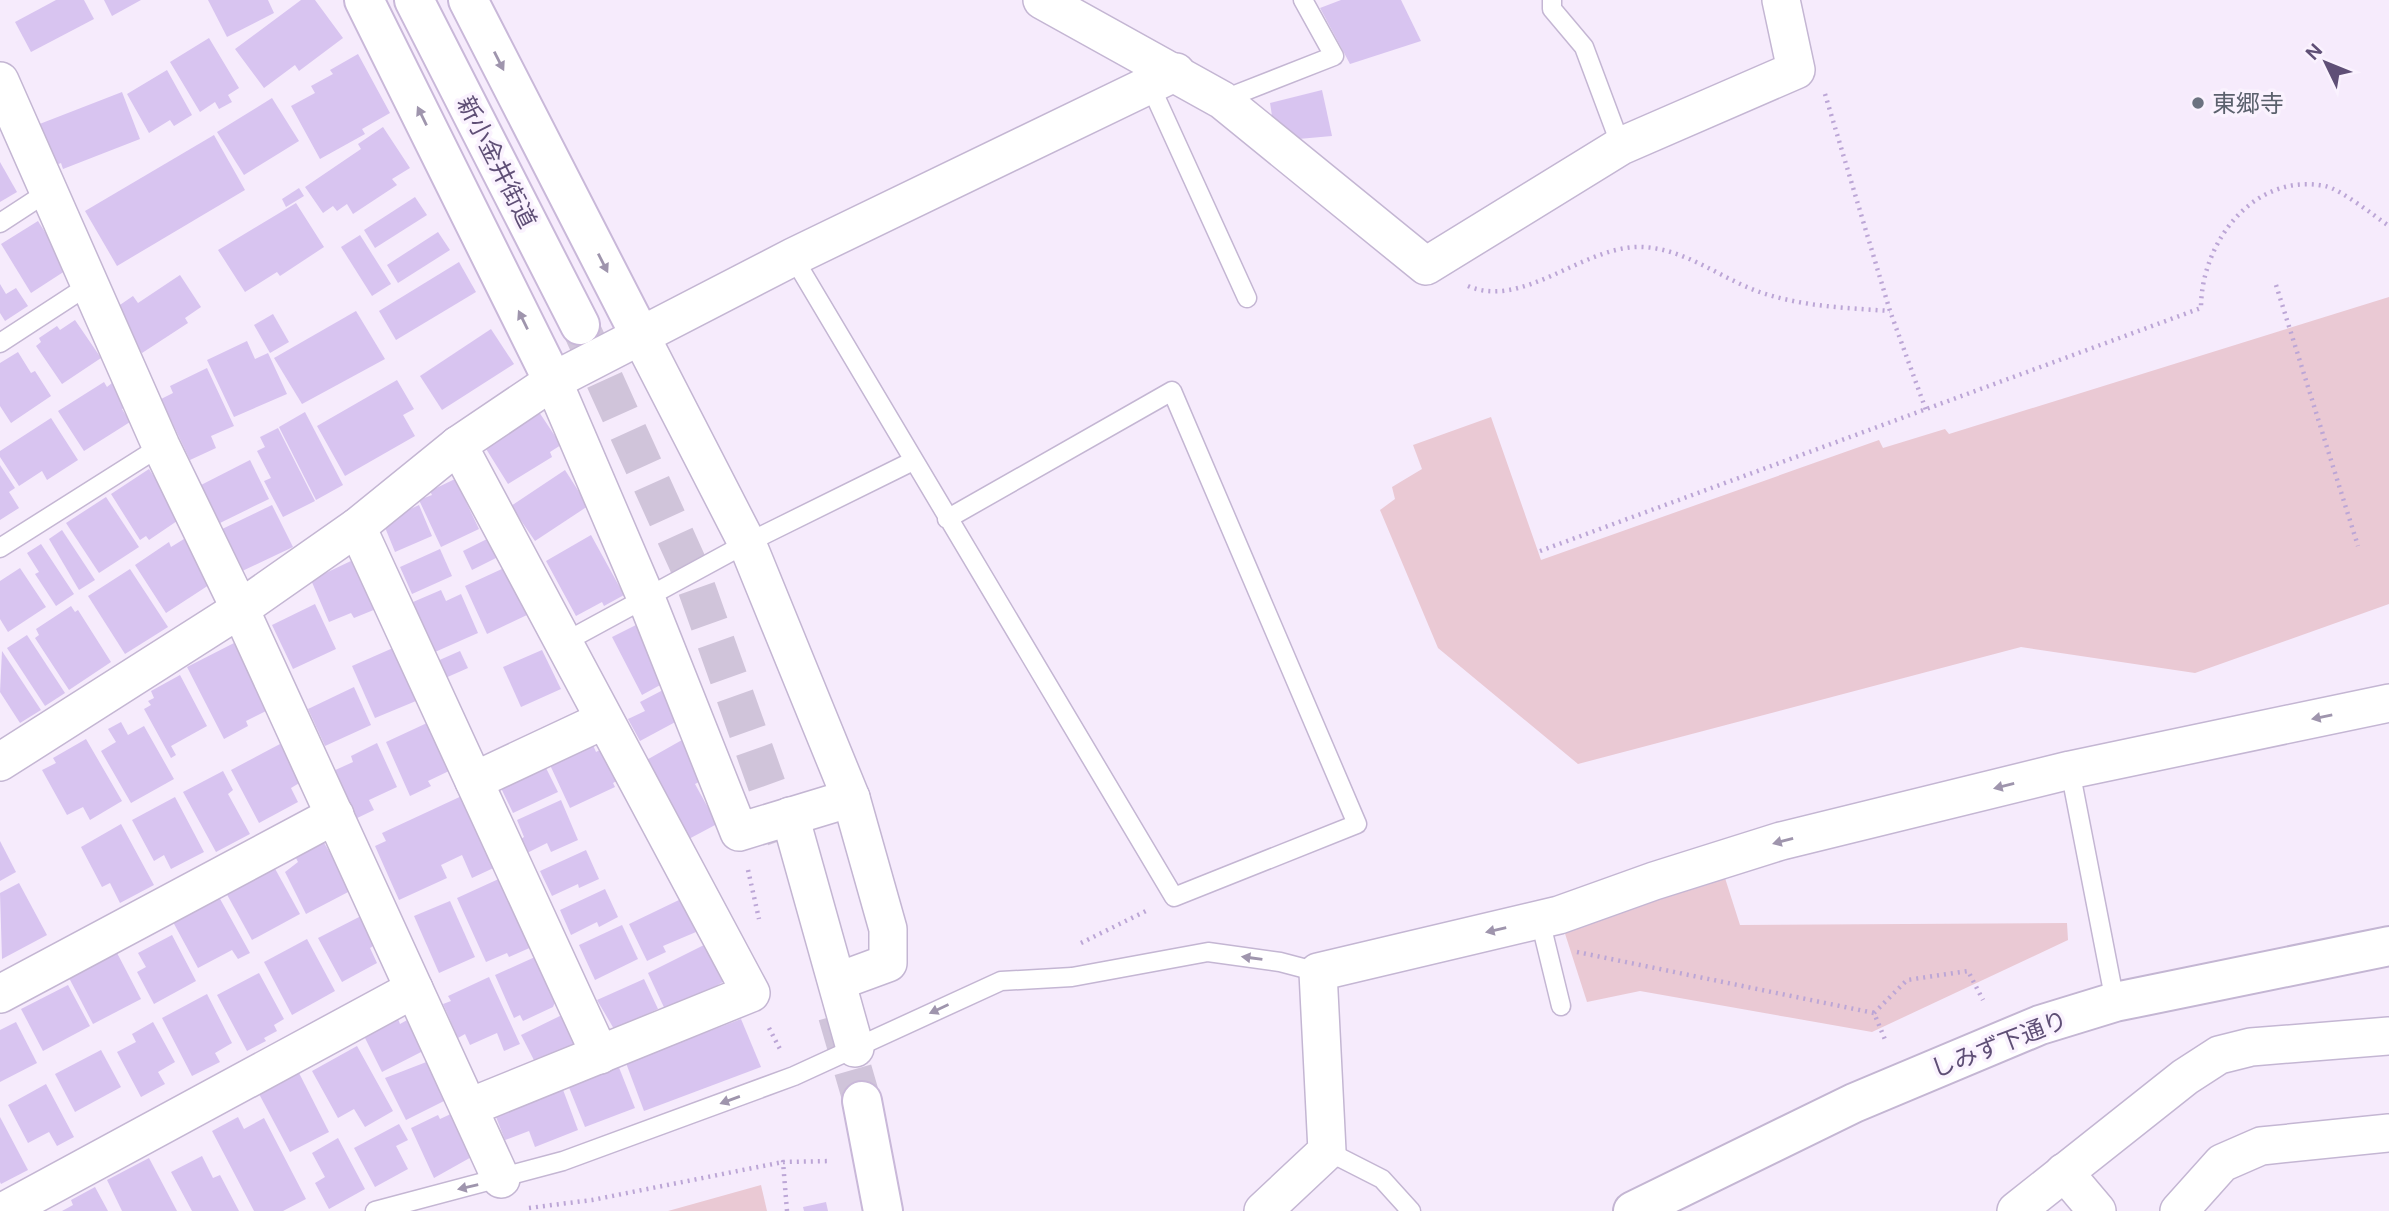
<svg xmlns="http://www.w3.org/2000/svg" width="2389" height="1211" font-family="'DM Sans','Noto Sans JP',sans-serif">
	<rect width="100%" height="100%" fill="#f6ebfc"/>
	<g fill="#eac9d4">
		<polygon points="2389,297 2389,604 2195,673 2021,647 1578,764 1438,648 1380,510 1395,499 1392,487 1422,469 1413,445 1491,417 1541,560 1879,440 1883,448 1945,429 1949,434"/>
		<polygon points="1725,878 1740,925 2067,923 2068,940 1872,1032 1640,991 1587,1002 1559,915"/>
		<polygon points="761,1185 767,1211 668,1211"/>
	</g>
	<g fill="#d8c4f0">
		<polygon points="56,0 84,0 94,19 31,52 15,22"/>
		<polygon points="104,0 141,0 112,16"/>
		<polygon points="208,0 268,0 274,13 227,37"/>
		<polygon points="301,0 315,0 343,38 299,71 295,65 264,88 235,49"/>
		<polygon points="1341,0 1401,0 1421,41 1350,64 1320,8"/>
		<polygon points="209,38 239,88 228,95 232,102 219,109 215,102 200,112 170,62"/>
		<polygon points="358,54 390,113 362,129 365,134 320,159 291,106 315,93 311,86 333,74 330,70"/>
		<polygon points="167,70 192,115 174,126 170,120 149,133 127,94"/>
		<polygon points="1322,90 1332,136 1276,141 1270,103"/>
		<polygon points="122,92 140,139 63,169 61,163 53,166 37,125"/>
		<polygon points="272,98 299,141 244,175 217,132"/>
		<polygon points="383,127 410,168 392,179 397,185 353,214 347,204 337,211 333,206 323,213 305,187 361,149 358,144"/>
		<polygon points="214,135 245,190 117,266 85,211"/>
		<polygon points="0,162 17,192 0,202"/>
		<polygon points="299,188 304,196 286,207 282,199"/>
		<polygon points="415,197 427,215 375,248 364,230"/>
		<polygon points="296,203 324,247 280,276 277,272 245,292 218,250"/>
		<polygon points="38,221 68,269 31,293 1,244"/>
		<polygon points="438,232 450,250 398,283 387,265"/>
		<polygon points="360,235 391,284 372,296 341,247"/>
		<polygon points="459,262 476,292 396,340 379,311"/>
		<polygon points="180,275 201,307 185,318 188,323 142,353 114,309 133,296 138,303"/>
		<polygon points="0,284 6,294 16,288 28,306 5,321 0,313"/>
		<polygon points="356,311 385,359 302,404 274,358"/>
		<polygon points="273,314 289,342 270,353 254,325"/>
		<polygon points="75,320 101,358 62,384 36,346 41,342 39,338 57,326 60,330"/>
		<polygon points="491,329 514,364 442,410 420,376"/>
		<polygon points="247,341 255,359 268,353 287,394 234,417 207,360"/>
		<polygon points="18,352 31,373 35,371 51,396 11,423 0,406 0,363"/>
		<polygon points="207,368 234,426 211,436 216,448 190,460 161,399 173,393 170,386"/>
		<polygon points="397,380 414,409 403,415 415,436 345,476 317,426"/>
		<polygon points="104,382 107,387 112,383 127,406 122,409 130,422 84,451 58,411"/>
		<polygon points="537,409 561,445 550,452 552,457 508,484 483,444"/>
		<polygon points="305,412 343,485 316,500 279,427"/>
		<polygon points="51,418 78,460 47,480 42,471 19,486 0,457 0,451"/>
		<polygon points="278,428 315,501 283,517 264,481 271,478 257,451 265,447 260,437"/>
		<polygon points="250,460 269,499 220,523 201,485"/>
		<polygon points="0,465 15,488 9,492 19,508 0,520"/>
		<polygon points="149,469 179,515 175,518 177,521 149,540 146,536 140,540 111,494"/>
		<polygon points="565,470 588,506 535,541 511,506"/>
		<polygon points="455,479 479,529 441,547 419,500 432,495 430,491"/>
		<polygon points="106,497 139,547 99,573 66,523"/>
		<polygon points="272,505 293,547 238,573 218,531"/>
		<polygon points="419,505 432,536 395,552 384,525 397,520 395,516"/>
		<polygon points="62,530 95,580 79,590 49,539"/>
		<polygon points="591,535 624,595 604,606 602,602 576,616 546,561"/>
		<polygon points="489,538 498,557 472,570 463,551"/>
		<polygon points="184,539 212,583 166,613 135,565 169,542 171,547"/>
		<polygon points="41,544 74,594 56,606 35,574 39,572 27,553"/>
		<polygon points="440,549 452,576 412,594 400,567"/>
		<polygon points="353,560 376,609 354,618 351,613 329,622 311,580"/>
		<polygon points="20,568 46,607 8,632 0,619 0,581"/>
		<polygon points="504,568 527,615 487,634 465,586"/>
		<polygon points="130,569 168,627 125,654 88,596"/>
		<polygon points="441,590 446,601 461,594 478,633 435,652 413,602"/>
		<polygon points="315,604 336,649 293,669 272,625"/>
		<polygon points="71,606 75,612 78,610 111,662 69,690 35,638 39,635 36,629"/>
		<polygon points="638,624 654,656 649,659 662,684 642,695 612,637"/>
		<polygon points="27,635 65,693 45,706 7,648"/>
		<polygon points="234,643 268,710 246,721 248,726 224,739 187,667"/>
		<polygon points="393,648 416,701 375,718 352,666"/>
		<polygon points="542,650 561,689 521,707 503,667"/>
		<polygon points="2,651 41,710 20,723 0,692"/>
		<polygon points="460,651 468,668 443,679 435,662"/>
		<polygon points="180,675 207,726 171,746 176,755 171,758 144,709 151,705 148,701 154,698 151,691"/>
		<polygon points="354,687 371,725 325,746 308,709"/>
		<polygon points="663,690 679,720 640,741 628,719 645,711 640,702"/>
		<polygon points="121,722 128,735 144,726 174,779 131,803 101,751 116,742 108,729"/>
		<polygon points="427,723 449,771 428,781 431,786 410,796 386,742"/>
		<polygon points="86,739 122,801 90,820 83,807 67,815 42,770 56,763 53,758"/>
		<polygon points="682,740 701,781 695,784 717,824 685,841 643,762"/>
		<polygon points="377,743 397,787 369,800 374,810 353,820 331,772 353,762 351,756"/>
		<polygon points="280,744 301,782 291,788 298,802 259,823 231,770"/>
		<polygon points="593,745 596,752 604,748 618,780 613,783 615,787 570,808 550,765"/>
		<polygon points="545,766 558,792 513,813 500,786"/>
		<polygon points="223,771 233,790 228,794 250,834 216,852 183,792"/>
		<polygon points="466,794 500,865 472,878 462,855 441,865 447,878 399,900 375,846 386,841 382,833"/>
		<polygon points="175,797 204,852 171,869 164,855 154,861 132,820"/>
		<polygon points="561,800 578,840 551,852 547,843 525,854 519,840 524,837 517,820"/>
		<polygon points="121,824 154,885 120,903 110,883 102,887 81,847"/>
		<polygon points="0,841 16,872 0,881"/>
		<polygon points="323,841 352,890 306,914 285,872 298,862 295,856"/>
		<polygon points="586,850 599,879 579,888 578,884 552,896 540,871"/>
		<polygon points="273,865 300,914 252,940 225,891"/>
		<polygon points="503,877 534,946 509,957 507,953 486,962 457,898"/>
		<polygon points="19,883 47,935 2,959 0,893"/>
		<polygon points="605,889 618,917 599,927 597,922 571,935 560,910"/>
		<polygon points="219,897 250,953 238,959 232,950 198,968 173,922"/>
		<polygon points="681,899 696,932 663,946 666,952 647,961 629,924"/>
		<polygon points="450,901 475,957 439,973 414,916"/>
		<polygon points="361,916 376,944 370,948 377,963 342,982 318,938"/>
		<polygon points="622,925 638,959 595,980 579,945"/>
		<polygon points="172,935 196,981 154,1004 137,972 146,967 138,953"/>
		<polygon points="307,939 335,991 292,1015 264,962"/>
		<polygon points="708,943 726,980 668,1016 648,973"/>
		<polygon points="116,951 141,999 93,1024 68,976"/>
		<polygon points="535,957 555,1002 553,1007 523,1021 520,1015 514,1018 495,975"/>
		<polygon points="259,973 284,1019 274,1025 277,1031 264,1038 266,1041 247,1051 217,995"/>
		<polygon points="489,977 520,1044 504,1051 497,1033 470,1045 465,1034 458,1038 443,1004 451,1001 448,996"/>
		<polygon points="644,979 658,1009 614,1029 597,1000"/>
		<polygon points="68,985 90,1026 43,1051 21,1009"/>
		<polygon points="207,994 232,1043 215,1053 220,1062 192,1076 162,1018"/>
		<polygon points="564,1014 579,1046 537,1066 521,1035"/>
		<polygon points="398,1019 400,1024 409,1019 425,1050 382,1072 364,1036"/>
		<polygon points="741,1019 761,1067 644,1111 626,1063"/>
		<polygon points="16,1022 37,1063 0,1082 0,1030"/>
		<polygon points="153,1022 175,1062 158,1072 165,1084 141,1097 117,1052 136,1042 132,1034"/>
		<polygon points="357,1046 393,1111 365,1127 354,1109 338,1118 312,1071"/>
		<polygon points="101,1050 121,1087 75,1112 55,1074"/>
		<polygon points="429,1061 448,1099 406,1120 385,1078"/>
		<polygon points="618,1065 635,1108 585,1127 568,1085"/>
		<polygon points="299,1073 329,1132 290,1152 259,1094"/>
		<polygon points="46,1084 74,1137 57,1146 49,1132 28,1143 8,1105"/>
		<polygon points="562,1087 578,1130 535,1147 529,1131 505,1140 494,1112"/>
		<polygon points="455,1112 475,1155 434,1178 411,1128 438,1115 440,1119"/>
		<polygon points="0,1117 28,1170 1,1184 0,1182"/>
		<polygon points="238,1117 244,1129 264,1118 306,1199 283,1211 254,1211 212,1131"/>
		<polygon points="399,1124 408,1140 396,1146 408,1169 375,1187 354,1148"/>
		<polygon points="338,1138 365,1189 329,1209 315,1183 325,1177 312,1153"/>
		<polygon points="202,1156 213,1178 220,1175 239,1211 192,1211 171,1172"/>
		<polygon points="149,1158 177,1211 122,1211 107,1180"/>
		<polygon points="95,1187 108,1211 62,1211 73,1205 71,1200"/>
		<polygon points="826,1202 828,1211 804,1211 803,1207"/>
	</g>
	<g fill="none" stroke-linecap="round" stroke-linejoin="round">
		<g stroke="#d0c4da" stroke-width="38" stroke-dasharray="38 19" stroke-linecap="butt">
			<polyline points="581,328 688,564 791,853"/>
			<polyline points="837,1015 862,1101"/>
		</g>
		<g stroke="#c4b6d3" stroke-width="21">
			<g id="service">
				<polyline points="1552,0 1552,9 1584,47 1621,146"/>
				<polyline points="1150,85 1247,298"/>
				<polyline points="1222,100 1334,56 1303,0"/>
				<polyline points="0,223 49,191"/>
				<polyline points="793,257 1174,897 1357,824 1172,391 947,519"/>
				<polyline points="0,343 89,285"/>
				<polyline points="0,548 161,446"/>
				<polyline points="563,643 747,543 913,461"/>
				<polyline points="2070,770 2115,1002"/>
				<polyline points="1540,920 1561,1006"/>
				<polyline points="1327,1151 1382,1179 1411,1211"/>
				<polyline points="375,1211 563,1161 794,1076 1001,981 1072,977 1208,952 1280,962 1318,972"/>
			</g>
		</g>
		<g stroke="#c4b6d3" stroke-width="40">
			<g id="minor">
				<polyline points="1042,0 1222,100 1426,266 1621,146 1796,70 1781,0"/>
				<polyline points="0,81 161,446 240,609 501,1179"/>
				<polyline points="553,381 646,598 739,832 851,798 747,543 640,335"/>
				<polyline points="458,445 751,993 470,1107"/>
				<polyline points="357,527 600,1055"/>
				<polyline points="0,762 240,609 357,527 458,445 553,381 793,257 1176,72"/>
				<polyline points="474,781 604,720"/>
				<polyline points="790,816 855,1048"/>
				<polyline points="839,981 888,963 888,929 851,798"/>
				<polyline points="0,994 335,815"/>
				<polyline points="2064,1172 2097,1211"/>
				<polyline points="4,1211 414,989"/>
				<polyline points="1263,1211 1327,1151 1318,972 1559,915 1654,881 1781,841 2070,770 2389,703"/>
				<polyline points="2016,1211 2185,1077 2219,1055 2251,1047 2389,1036"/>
				<polyline points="2179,1211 2222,1163 2261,1146 2389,1133"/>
			</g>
		</g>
		<g stroke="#c4b6d3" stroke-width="42">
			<polyline id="tertiary" points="1633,1211 1854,1103 2040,1025 2115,1002 2389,946"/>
		</g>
		<g stroke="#c9b8d9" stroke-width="42">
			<g id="secondary">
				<polyline points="364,0 553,381"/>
				<polyline points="414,0 580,325"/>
				<polyline points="468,0 640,335"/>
				<polyline points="862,1101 883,1211"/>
			</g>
		</g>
		<g stroke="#bca6d6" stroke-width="4.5" stroke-dasharray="2 5" stroke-linecap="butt">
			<polyline points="1825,94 1890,311 1926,410"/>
			<polyline points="2276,285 2358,546"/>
			<path d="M1468,286C1521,309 1579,250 1635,247C1684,245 1723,282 1769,295C1809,307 1849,308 1890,311"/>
			<path d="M1540,551L2201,308C2201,242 2254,172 2325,186C2342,190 2373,215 2389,226"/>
			<polyline points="748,870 759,919"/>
			<polyline points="1081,943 1148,910"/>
			<polyline points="1577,952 1874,1013 1886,1042"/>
			<polyline points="1874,1013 1907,980 1968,971 1983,1000"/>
			<polyline points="769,1028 781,1051"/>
			<polyline points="529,1208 592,1200 783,1162"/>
			<polyline points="787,1211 783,1162 831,1161"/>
		</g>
		<use href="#service" stroke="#fff" stroke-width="18"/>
		<use href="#minor" stroke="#fff" stroke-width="37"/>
		<use href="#tertiary" stroke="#fff" stroke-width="38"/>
		<use href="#secondary" stroke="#fff" stroke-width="38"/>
	</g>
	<defs><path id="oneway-solid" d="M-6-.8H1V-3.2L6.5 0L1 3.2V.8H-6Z" transform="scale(1.75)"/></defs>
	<g fill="#9f95ad">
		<use href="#oneway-solid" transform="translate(499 61) rotate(63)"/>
		<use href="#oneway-solid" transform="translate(422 116) rotate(-116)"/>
		<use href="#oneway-solid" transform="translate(603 263) rotate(63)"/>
		<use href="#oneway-solid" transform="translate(523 320) rotate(-116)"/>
		<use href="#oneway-solid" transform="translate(2322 717) rotate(168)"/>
		<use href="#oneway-solid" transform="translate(2004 786) rotate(166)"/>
		<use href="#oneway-solid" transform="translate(1783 841) rotate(165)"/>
		<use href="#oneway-solid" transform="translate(1496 930) rotate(167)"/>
		<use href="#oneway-solid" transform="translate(1252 958) rotate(-172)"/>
		<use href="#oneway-solid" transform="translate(939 1009) rotate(155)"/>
		<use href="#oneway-solid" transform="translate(730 1100) rotate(160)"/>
		<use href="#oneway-solid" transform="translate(468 1187) rotate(167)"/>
	</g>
	<circle fill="#6b7280" stroke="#faf2fe" stroke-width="2.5" cx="2198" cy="103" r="7"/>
	<g text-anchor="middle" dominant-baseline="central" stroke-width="7" stroke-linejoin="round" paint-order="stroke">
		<g font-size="24" fill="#5b616d" stroke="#faf2fe" text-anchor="start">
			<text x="2212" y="103">東郷寺</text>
		</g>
		<g font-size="24" fill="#5f4f76" stroke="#faf2fe">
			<text transform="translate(497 162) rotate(63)">新小金井街道</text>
			<text transform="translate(1999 1044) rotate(-21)">しみず下通り</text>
		</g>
	</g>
	<g transform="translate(2326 63) rotate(313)" stroke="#faf2fe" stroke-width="5" paint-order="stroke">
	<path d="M0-5L12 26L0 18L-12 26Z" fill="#5f4f76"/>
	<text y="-10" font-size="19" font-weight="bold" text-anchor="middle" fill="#5f4f76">N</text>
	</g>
</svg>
